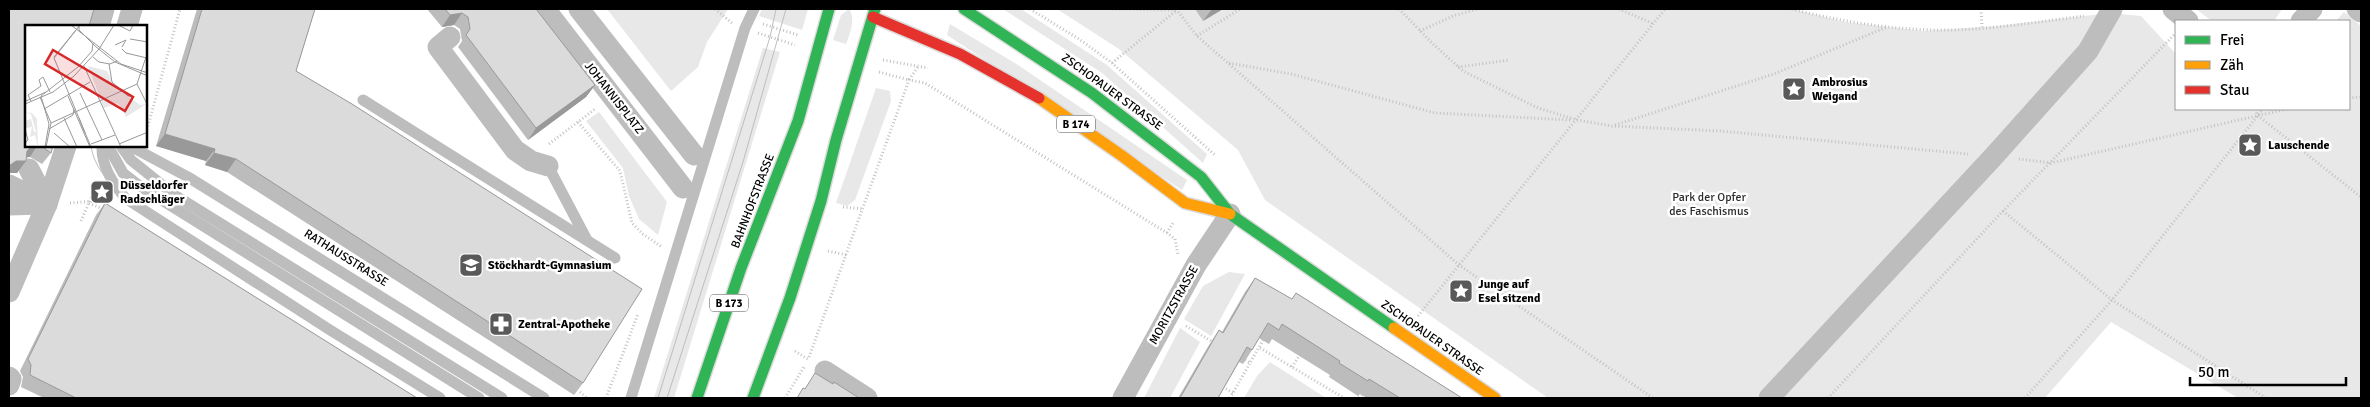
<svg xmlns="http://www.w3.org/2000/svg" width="2370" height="407" font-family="Signika,sans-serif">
	<rect width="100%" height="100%" fill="#fff"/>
	<g fill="#e8e8e8">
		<polygon points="607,9 728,9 707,42 698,67 671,91"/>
		<polygon points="762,9 808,9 802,30 759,16"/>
		<path d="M849,9C856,18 850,34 846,44L833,40L841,15Z"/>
		<polygon points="1003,9 1021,9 1107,65 1207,154 1203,163 1102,73"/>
		<polygon points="1057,9 1792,9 1845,22 1923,31 1997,26 2110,13 2141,16 2176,54 2176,109 2349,109 2349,21 2336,21 2344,12 2361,26 2361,398 2238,398 2111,322 2045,398 1548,398 1265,200 1238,150 1119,49"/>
		<polygon points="2196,9 2282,9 2274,21 2212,21"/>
		<polygon points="950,24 1018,65 1187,180 1182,190 947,35"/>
		<polygon points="763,48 780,52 674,398 654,398"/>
		<polygon points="876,88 890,91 891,101 855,200 847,206 836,203"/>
		<polygon points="599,112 667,202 658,235 639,219 629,196 623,168 586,121"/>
		<polygon points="1229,272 1245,274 1211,336 1184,319 1203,286"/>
		<polygon points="1180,328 1200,342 1170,398 1144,398"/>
		<polygon points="1270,362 1326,398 1244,398 1257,376"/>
	</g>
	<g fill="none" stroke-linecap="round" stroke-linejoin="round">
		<g stroke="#dbdbdb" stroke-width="14">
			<g id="fast">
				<polyline points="964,9 1092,93 1201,177 1230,214 1394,328"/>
				<polyline points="697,398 741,268 798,121 829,9"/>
				<polyline points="753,398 790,298 821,201 836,140 875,9"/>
			</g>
		</g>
		<g stroke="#dbdbdb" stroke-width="14">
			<g id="slow">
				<polyline points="1039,98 1121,155 1185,203 1230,214"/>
				<polyline points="1394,328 1495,398"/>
			</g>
		</g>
		<g stroke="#dbdbdb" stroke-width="14">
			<polyline id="jam" points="873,17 960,54 1039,98"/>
		</g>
		<g stroke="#c2c2c2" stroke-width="3" stroke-dasharray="1 2.5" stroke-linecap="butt">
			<polyline points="715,9 732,23"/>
			<polyline points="1030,9 1079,39 1112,63 1216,156"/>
			<polyline points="1112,9 1176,10"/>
			<polyline points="1176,9 1197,36 1459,265 1653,398"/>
			<polyline points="1399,9 1433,44 1463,71 1538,108 1577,120 1612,126 1720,131 1968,154"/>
			<polyline points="1619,9 1654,24"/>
			<path d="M1792,9C1839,21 1887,29 1936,30C1985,31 2035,22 2084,16"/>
			<polyline points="1981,9 1982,27"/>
			<polyline points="763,24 798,35"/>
			<polyline points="1420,31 1453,16 1477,9"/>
			<polyline points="758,33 795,45"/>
			<polyline points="1197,36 1240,9"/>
			<polyline points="883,60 928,68"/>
			<polyline points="1112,63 1177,10"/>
			<polyline points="1229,63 1291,74 1435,113 1571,120"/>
			<polyline points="1458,67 1510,60"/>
			<polyline points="879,72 909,80 919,65"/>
			<polyline points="2349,98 2361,97"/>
			<polyline points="2256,109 2257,115 2361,197"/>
			<polyline points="578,122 620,171 632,223 643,234 662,247"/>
			<polyline points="1615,125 1774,74 1887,27"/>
			<polyline points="146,133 180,9"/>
			<polyline points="549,144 595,109"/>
			<polyline points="2019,159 2051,163 2287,109"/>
			<polyline points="70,203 108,200"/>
			<polyline points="89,203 105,210"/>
			<polyline points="843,207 864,209"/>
			<polyline points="2003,211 2112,300 2266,398"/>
			<polyline points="81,221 97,184"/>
			<polyline points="1167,233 1173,223"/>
			<polyline points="828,251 847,255"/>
			<polyline points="1418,316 1665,9"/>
			<polyline points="1186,326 1213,342"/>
			<polyline points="1260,348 1344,398"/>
			<polyline points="795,351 809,360"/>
			<polyline points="809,357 909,80 925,83 1167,233 1175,239 1178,255"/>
			<polyline points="1245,360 1250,363 1263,340"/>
			<polyline points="1292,367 1299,356"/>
			<polyline points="1223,387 1233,393"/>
			<polyline points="580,392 587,398"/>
			<polyline points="606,398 638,314"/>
			<polyline points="785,398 804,367"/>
			<polyline points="1230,398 1250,363"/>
			<polyline points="1359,398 1362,395"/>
			<polyline points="1828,398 2003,211 2174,35"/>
			<polyline points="2025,398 2112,300 2263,109"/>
		</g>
		<g stroke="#bdbdbd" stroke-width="11">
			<polyline points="363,100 615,258"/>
			<path d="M102,146C101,166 113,183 125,198L330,330L440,398"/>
			<polyline points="108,146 123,173 141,187 479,398"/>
			<polyline points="121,146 131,160 176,196 502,398"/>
			<polyline points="130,146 188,177 544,398"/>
			<polyline points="548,166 587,240"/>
			<polyline points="631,398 745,28 754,9"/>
		</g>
		<g stroke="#bdbdbd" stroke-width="21">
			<polyline points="545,9 683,188"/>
			<polyline points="579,9 694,155"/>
			<polyline points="2173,9 2188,21"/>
			<polyline points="2357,9 2361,12"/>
			<polyline points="2301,21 2312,9"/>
			<polyline points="99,26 104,9"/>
			<polyline points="127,26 132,9"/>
			<polyline points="450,37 438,47 515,150 531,161 548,166"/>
			<polyline points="29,169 47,204"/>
			<polyline points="9,185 47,204"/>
			<polyline points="9,205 44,204"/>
			<polyline points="9,292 47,204 66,146"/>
			<polyline points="825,371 867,398"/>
			<polyline points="9,377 11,379 9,385"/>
			<polyline points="1123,398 1196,265 1230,214"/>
			<polyline points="1769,398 1994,156 2088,51 2112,9"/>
		</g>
		<use href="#fast" stroke="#30b455" stroke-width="11"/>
		<use href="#slow" stroke="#ff9f0a" stroke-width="11"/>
		<use href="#jam" stroke="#e5322d" stroke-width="11"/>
		<g stroke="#bdbdbd" stroke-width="1">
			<polyline points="121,26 125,9"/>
			<polyline points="134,26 138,9"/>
			<path d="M91,146C94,168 110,183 125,198L330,330L440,398"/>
			<polyline points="108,146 123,173 141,187 479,398"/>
			<polyline points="121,146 131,160 176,196 502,398"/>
			<polyline points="658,398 770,37 776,9"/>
			<polyline points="667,398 743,162 786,9"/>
		</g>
	</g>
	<g fill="#bcbcbc">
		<polygon points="9,9 26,146 53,146 51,153 42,164 30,157 26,157 26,161 17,173 9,173"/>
		<polygon points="197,9 315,9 296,71 583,383 574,395 227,172 205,165 206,161 156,146"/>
		<polygon points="427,9 536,9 595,85 586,97 528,140 458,47 462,41 460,29 454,25 442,27"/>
		<polygon points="1195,9 1223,9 1203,21"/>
		<polygon points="105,203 417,398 44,398 21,387 23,377 20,371 96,215"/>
		<polygon points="1255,278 1462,398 1367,398 1360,394 1358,396 1329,377 1330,375 1272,339 1269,344 1259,338 1252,350 1243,364 1239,362 1218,398 1178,398 1209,345 1219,330 1222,332 1245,292"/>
	</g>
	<g fill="#999">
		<polygon points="1212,9 1223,9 1203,21"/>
		<polygon points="462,13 454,25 442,27 450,15"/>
		<polygon points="595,85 586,97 528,140 536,128"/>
		<polygon points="165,134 215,149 206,161 156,146"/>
		<polygon points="31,146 37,146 30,157 23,158 26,161 17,173 9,173 9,166"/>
		<polygon points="214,153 236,159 227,172 205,165"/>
	</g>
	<g fill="#dbdbdb" stroke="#999">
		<polygon points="9,9 94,9 89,26 26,26 26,146 32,146 27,151 26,161 16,161 9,166"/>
		<polygon points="202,9 315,9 296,71 352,104 642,289 583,383 236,159 214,153 215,149 165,134"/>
		<polygon points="445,9 536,9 595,85 536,128 466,35 470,29 468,17 462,13 450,15"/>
		<polygon points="41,146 53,146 51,153"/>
		<polygon points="105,203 417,398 76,398 30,375 31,365 28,359"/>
		<polygon points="1255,278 1292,299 1296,293 1462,398 1400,398 1369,379 1368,381 1339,363 1340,361 1282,324 1279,330 1268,323 1252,350 1247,347 1218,398 1180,398 1219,330 1223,333"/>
		<polygon points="815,373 833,384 834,382 859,398 797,398 803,388 805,389"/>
	</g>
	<defs>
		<g id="sight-square" transform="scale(1.25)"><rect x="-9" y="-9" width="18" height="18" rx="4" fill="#595959" stroke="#fff"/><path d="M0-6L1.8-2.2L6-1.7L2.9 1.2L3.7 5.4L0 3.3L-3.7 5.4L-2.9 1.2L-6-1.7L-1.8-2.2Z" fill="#fff"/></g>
		<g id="school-square" transform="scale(1.25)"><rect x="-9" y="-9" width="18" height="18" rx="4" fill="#595959" stroke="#fff"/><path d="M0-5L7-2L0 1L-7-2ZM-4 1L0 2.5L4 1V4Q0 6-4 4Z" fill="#fff"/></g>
		<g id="pharmacy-square" transform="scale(1.25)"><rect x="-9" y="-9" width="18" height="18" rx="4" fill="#595959" stroke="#fff"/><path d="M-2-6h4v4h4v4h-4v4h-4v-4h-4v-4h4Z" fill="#fff"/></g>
	</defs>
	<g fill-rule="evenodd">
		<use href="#sight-square" x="1794" y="89"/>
		<use href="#sight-square" x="2250" y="145"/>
		<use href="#sight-square" x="102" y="192"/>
		<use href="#school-square" x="471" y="265"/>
		<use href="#sight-square" x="1461" y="291"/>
		<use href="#pharmacy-square" x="501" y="324"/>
	</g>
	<g text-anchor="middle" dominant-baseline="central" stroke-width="5" stroke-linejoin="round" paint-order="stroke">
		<g fill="#fff" stroke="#4c4c4c" stroke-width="1">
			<rect x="1057" y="115.5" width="38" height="17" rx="4"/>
			<rect x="710" y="294.5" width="38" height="17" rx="4"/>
		</g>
		<g font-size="11" font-weight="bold" fill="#000">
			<text x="1076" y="124">B 174</text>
			<text x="729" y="303">B 173</text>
		</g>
		<g font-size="12" font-weight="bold" fill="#000" stroke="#fff" text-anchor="start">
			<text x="1812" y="82">Ambrosius<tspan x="1812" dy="14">Weigand</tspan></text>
			<text x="2268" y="145">Lauschende</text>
			<text x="120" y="185">Düsseldorfer<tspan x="120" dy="14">Radschläger</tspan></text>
			<text x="488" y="265">Stöckhardt-Gymnasium</text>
			<text x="1478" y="284">Junge auf<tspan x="1478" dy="14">Esel sitzend</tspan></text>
			<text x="518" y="324">Zentral-Apotheke</text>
		</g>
		<g font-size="12" fill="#000" stroke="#fff">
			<text transform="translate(1112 92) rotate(36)">ZSCHOPAUER STRASSE</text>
			<text transform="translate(614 98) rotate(52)">JOHANNISPLATZ</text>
			<text transform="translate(753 201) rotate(-69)">BAHNHOFSTRASSE</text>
			<text transform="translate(346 258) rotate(32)">RATHAUSSTRASSE</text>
			<text transform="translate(1174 305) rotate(-61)">MORITZSTRASSE</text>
			<text transform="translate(1432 338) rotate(35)">ZSCHOPAUER STRASSE</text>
		</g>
		<g font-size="12" fill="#2c2c2c" stroke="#fff">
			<text x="1709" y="197">Park der Opfer<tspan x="1709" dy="14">des Faschismus</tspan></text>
		</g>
	</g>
	<g transform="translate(25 25)">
		<rect width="122" height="122" fill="#fff"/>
		<path d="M63,41L82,46L90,62L115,80L121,79L101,92L93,78L79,83ZM0,87L7,88L12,94L13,122L10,110L5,112L7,102L1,103L0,96L6,94L9,107H11L6,89Z" fill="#e8e8e8"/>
		<path fill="none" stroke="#999" stroke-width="1" d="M46,0L96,39L123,48M55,0L29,33L66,122M93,0L105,6L108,0M54,1V5L70,21L90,37L123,51M105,14L123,17M90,20L101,15L97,22M97,24L101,28L122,33M29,32L51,5M68,32L74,37L85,39L92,36M121,32L112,59L123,81M84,39L87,57L103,71H107M59,41L96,122M18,52L25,67M55,68L77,115M43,71L65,122M15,72L26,98L21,122M1,76L21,67M6,76L3,70L16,61L14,55L18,52M0,79L28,67L49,51L74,24L89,0M19,84L65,57M39,93L52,122M54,93L60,108M26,98L112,59M0,104L3,115L0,118M24,104L48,90L49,84M29,108L45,122M66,119L90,110M94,119L123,107M20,122L24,99L16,71L53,42L67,26L68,18"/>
		<path fill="#d62828" fill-opacity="0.15" stroke="#d62828" stroke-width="2.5" d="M28,25L108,72L100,86L20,39Z"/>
		<rect width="122" height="122" fill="none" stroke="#000" stroke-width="2.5"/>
	</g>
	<rect width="2370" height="407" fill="none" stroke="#000000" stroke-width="20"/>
	<rect x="2175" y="20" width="175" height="90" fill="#ffffff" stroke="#999999"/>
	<rect x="2185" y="36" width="25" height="8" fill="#30b455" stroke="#999999"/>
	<text x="2220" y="45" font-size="15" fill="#000000">Frei</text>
	<rect x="2185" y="61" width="25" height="8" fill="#ff9f0a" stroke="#999999"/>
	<text x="2220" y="70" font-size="15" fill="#000000">Zäh</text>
	<rect x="2185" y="86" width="25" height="8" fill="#e5322d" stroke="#999999"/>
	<text x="2220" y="95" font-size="15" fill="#000000">Stau</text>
	<path d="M2190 377v8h156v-8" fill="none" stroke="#000000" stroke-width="2.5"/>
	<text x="2198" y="377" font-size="15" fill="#000000" stroke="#ffffff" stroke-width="4" paint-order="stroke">50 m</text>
</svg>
